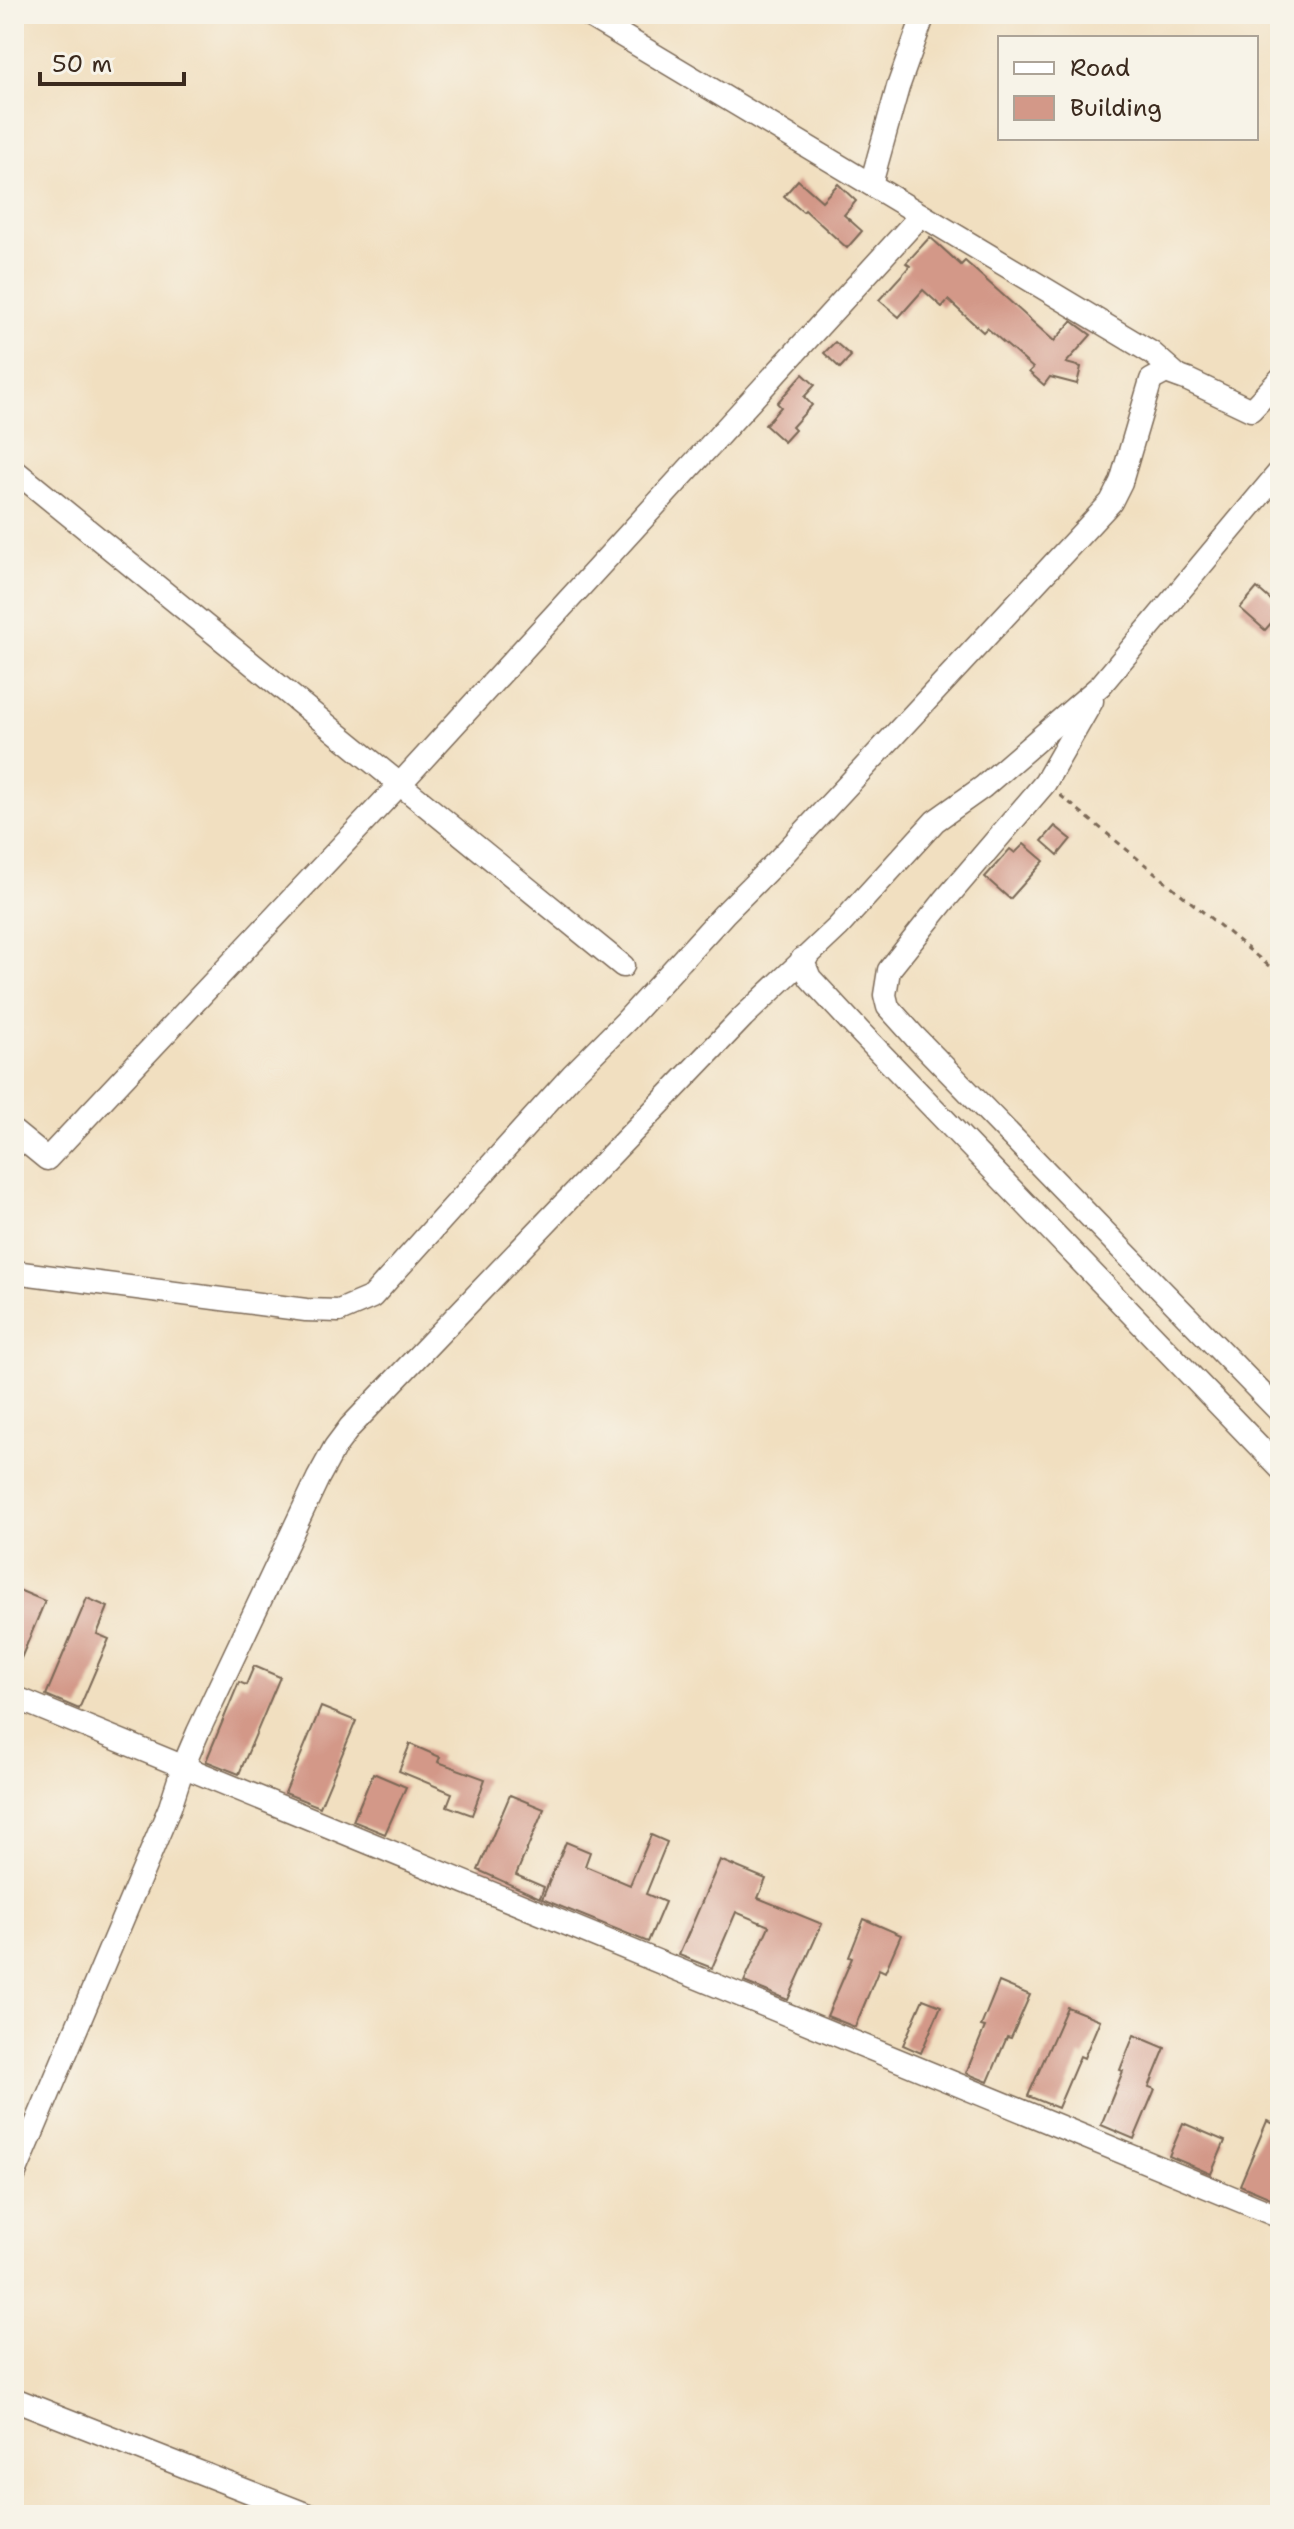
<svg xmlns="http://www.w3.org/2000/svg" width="1294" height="2529" font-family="'Shantell Sans',sans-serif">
	<rect width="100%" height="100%" fill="#f7f3e8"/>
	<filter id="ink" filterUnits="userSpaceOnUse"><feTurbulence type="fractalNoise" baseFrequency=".0125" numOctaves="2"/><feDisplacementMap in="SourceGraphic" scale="16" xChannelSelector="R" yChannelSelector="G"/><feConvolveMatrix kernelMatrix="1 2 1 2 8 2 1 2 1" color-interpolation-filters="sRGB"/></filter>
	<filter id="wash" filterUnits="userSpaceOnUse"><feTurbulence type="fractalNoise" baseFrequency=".006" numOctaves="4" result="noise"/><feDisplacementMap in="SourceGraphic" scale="32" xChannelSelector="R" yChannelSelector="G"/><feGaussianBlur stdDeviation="1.8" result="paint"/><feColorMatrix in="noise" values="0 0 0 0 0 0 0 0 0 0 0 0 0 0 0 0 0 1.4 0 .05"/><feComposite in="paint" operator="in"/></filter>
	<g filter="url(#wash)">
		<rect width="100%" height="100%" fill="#f1dfc0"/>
		<g id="blocks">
			<g fill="#d39888">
				<polygon points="798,180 822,201 838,184 856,201 844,215 862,231 847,248 805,210 803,212 784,196"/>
				<polygon points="930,237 961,265 965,261 1054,341 1072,321 1091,335 1066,363 1081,367 1077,384 1050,377 1044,385 1029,372 1033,368 987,328 983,332 948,300 942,307 923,290 899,317 879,300 910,266 906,263"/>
				<polygon points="835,342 851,356 840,368 824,353"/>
				<polygon points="803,374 815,385 804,397 812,405 792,427 795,430 784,442 765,425 781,407 777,403"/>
				<polygon points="1257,588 1280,608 1280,613 1265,630 1240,608"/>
				<polygon points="1055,826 1071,839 1058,855 1042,841"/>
				<polygon points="1024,844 1044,861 1010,899 985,877 1010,849 1015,853"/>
				<polygon points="14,1588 45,1601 14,1675"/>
				<polygon points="87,1598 108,1607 97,1634 109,1639 79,1709 46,1695"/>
				<polygon points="254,1666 280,1677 239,1774 206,1761 239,1682 246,1685"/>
				<polygon points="321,1707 356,1721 320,1807 285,1793"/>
				<polygon points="410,1744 440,1757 438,1762 485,1779 472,1815 447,1806 452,1793 399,1771"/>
				<polygon points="373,1773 406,1787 385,1834 353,1821"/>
				<polygon points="510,1795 544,1809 516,1875 544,1887 540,1898 478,1870"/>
				<polygon points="651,1835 667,1842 646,1894 665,1902 648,1942 542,1899 566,1842 590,1852 585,1866 630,1885"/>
				<polygon points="720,1860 766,1879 758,1898 822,1924 788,2000 744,1982 769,1926 736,1912 712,1968 679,1955"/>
				<polygon points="864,1919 901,1935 885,1972 879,1969 855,2027 827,2016 852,1958 849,1957"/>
				<polygon points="999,1982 1030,1995 1011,2038 1007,2037 988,2082 966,2073 985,2027 981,2026"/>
				<polygon points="923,1999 941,2006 921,2053 903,2045"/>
				<polygon points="1067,2007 1100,2020 1084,2058 1080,2056 1058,2108 1028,2096"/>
				<polygon points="1134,2035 1165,2048 1149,2087 1155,2089 1134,2139 1101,2125 1123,2071 1120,2070"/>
				<polygon points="1267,2121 1280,2126 1280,2179 1275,2191 1280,2193 1280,2202 1240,2185"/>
				<polygon points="1183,2123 1225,2141 1211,2174 1169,2156"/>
			</g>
		</g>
	</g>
	<g filter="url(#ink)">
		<use href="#blocks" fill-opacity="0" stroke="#7b6957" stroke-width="2"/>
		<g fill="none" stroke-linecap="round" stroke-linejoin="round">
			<g stroke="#7b6957" stroke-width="25">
				<g id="minor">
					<polyline points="586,14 1152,353 1178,376"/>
					<polyline points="871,184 898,87 924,14"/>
					<polyline points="14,470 623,966"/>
					<polyline points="1092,701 1045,783 944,901 889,970 885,995 888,1007 915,1037 1280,1412"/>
					<polyline points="802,959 810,978 863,1035 1280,1468"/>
					<polyline points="14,1132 47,1159 400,784 921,215"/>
					<polyline points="14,1272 306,1310 339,1311 372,1297 572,1075 626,1021 724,914 780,858 1111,502 1121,482 1151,380 1166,372 1188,380 1251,410 1280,379"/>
					<polyline points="14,1697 1280,2217"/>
					<polyline points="14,2176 170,1807 183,1767 198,1732 318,1478 335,1447 350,1427 743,1017 838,927 935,821 983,787 1101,685 1280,471"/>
					<polyline points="14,2399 308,2515"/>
				</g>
			</g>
			<polyline stroke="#7b6957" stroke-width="3" stroke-dasharray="6 6" stroke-linecap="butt" points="1060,795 1280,975"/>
			<use href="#minor" stroke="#fff" stroke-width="22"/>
		</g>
	</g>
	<rect width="1294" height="2529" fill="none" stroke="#f7f3e8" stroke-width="48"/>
	<rect x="998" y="36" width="260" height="104" fill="#f7f3e8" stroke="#aca397" stroke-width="2"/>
	<rect x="1014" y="62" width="40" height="12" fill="#ffffff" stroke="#aca397" stroke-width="2"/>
	<text x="1070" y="76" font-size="24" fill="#3b2a1e">Road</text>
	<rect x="1014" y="96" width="40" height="24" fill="#d39888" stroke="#aca397" stroke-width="2"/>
	<text x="1070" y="116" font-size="24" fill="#3b2a1e">Building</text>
	<path d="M40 72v12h144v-12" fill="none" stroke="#3b2a1e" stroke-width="4"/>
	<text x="52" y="72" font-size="24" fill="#3b2a1e" stroke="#f7f3e8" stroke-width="6" paint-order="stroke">50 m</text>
</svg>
